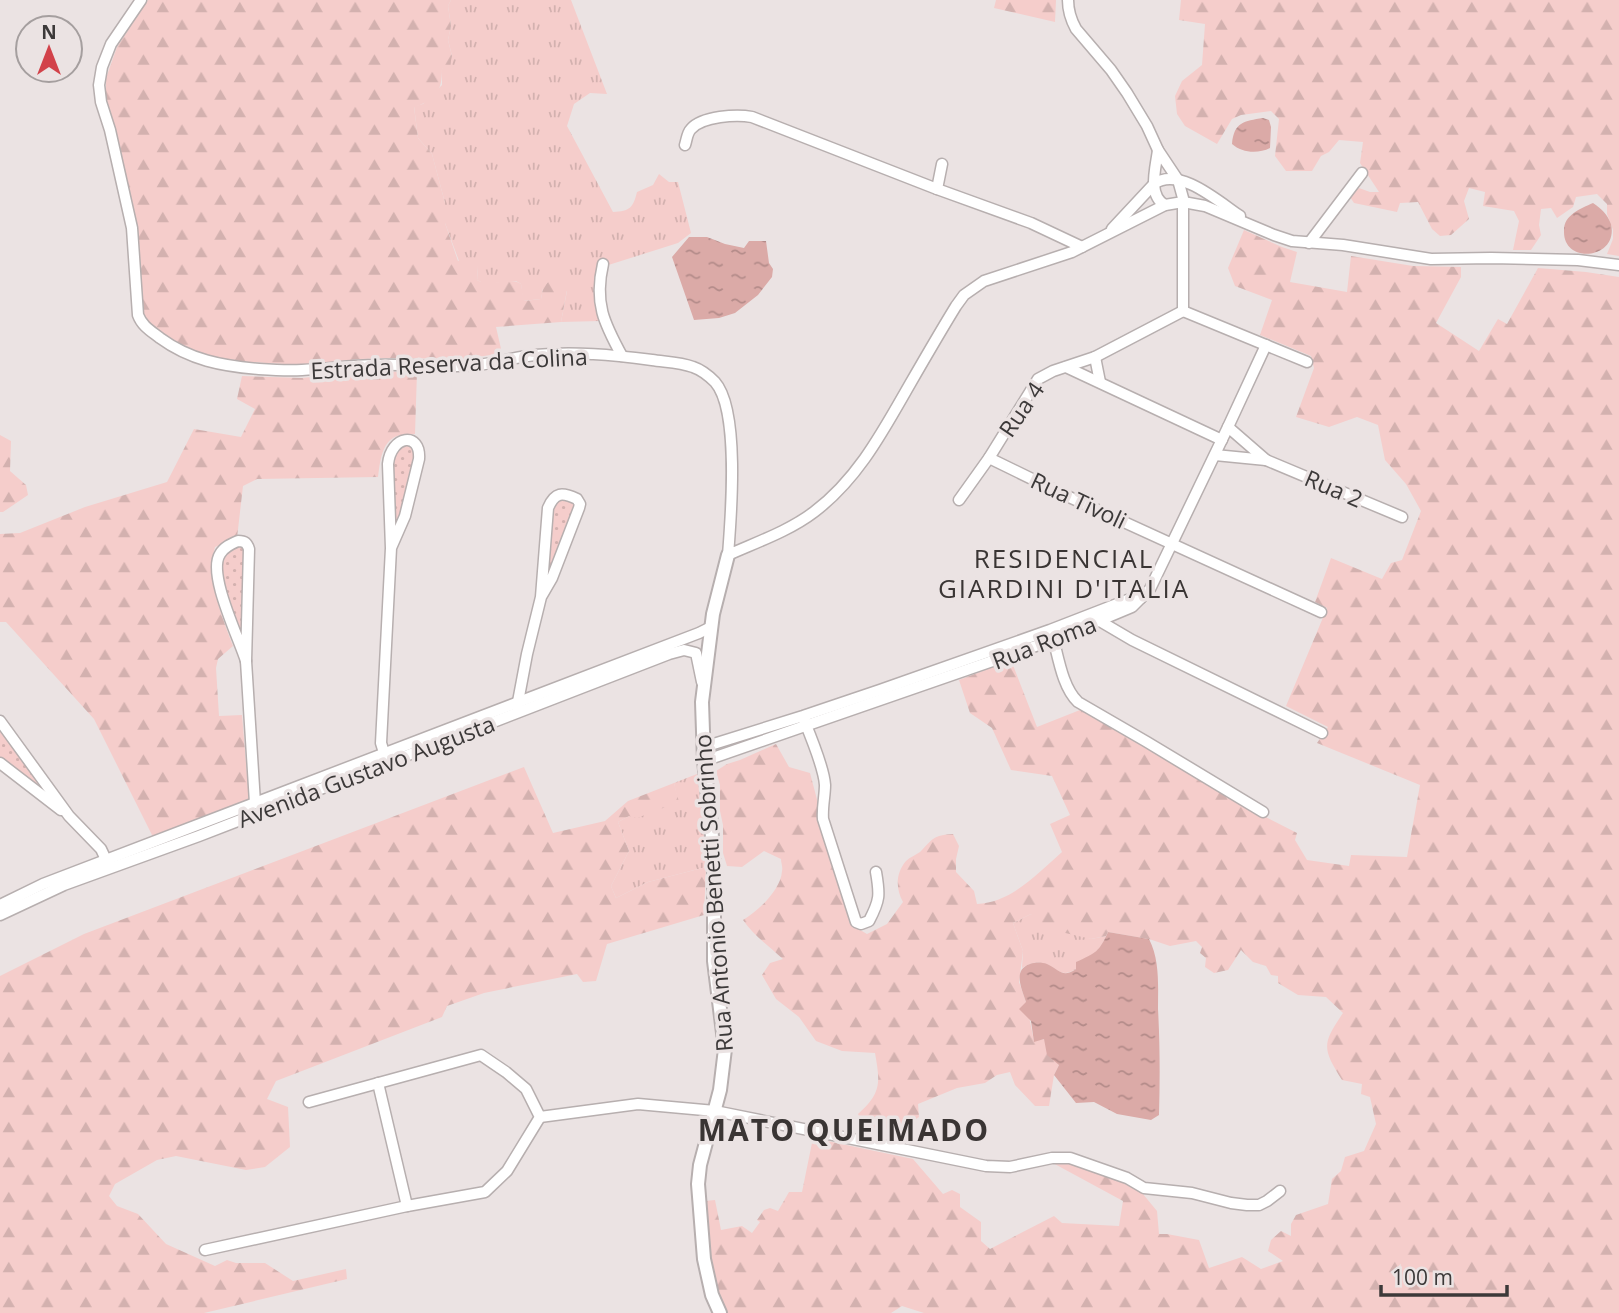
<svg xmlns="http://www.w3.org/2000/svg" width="1619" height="1313" font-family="'Open Sans',sans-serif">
	<defs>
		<pattern id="grass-tufts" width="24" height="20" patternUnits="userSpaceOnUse" patternTransform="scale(1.75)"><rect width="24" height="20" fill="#f5cdcb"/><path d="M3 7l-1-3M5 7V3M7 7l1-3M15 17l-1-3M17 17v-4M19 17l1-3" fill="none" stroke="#d3b1af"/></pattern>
		<pattern id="forest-firs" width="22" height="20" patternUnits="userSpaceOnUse" patternTransform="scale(1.75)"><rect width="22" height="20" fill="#f5cdcb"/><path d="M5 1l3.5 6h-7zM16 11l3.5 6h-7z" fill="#d3b1af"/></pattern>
		<pattern id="park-dots" width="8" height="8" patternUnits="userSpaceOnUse" patternTransform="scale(1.75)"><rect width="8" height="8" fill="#f5cdcb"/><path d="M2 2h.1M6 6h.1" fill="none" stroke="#d3b1af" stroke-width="1.8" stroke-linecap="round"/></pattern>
		<pattern id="water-ripples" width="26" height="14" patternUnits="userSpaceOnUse" patternTransform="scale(1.75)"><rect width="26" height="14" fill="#dbaaa7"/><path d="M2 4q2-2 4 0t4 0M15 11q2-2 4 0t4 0" fill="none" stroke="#b38b89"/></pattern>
	</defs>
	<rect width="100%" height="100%" fill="#ebe3e3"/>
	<g fill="url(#grass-tufts)">
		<path d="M451,0H571L607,94L590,93L574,104L567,126L613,212C630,211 633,208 637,192L653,185L659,174L669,182H678L691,233L678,243L599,268L596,293L600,321L561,322L567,291L543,288L541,299L523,301L521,284L516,281L485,284L477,280L478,267L459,261L445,223V203L432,154L418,138L414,106L423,104L442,85V69L452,56L448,40L451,26L448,6Z"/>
		<polygon points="697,774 702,810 706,867 648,882 616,898 611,886 629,851 618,822 629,816 678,802 674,783"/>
		<path d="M1031,914L1091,939L1106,936C1099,953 1093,955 1077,962L1076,969C1053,984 1052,950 1022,968L1023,951L1013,923Z"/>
	</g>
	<g fill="url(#forest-firs)">
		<path d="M148,0H451L448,6L451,26L448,40L452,56L450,65L442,69C442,91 436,100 414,107L418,138L432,154L445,203V223L458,261L468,257L475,260L478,267L477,280C492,288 508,276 521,284L524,301L541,299L543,288L549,281H557L567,290L561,322L496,327L502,353L466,359L389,358L360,359L300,365L231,361L207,357L183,348L148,323L144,315L137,226L106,96V78L117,47Z"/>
		<polygon points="996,0 1056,0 1055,22 994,8"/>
		<polygon points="1181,0 1619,0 1619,256 1607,254 1613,239 1613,230 1607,214 1607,204 1597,194 1576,197 1573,207 1557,218 1551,208 1541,209 1539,225 1541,235 1531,250 1513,250 1519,221 1514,211 1483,206 1485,192 1469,188 1464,201 1469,219 1451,235 1440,236 1432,229 1418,202 1400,203 1397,212 1354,203 1350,197 1354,192 1359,188 1370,192 1379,192 1360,163 1363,142 1339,140 1329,152 1321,156 1312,171 1286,171 1275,156 1279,119 1271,111 1241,115 1232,119 1217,144 1185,126 1177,114 1175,96 1182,81 1202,65 1205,24 1179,20"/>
		<path d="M1244,230L1282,247L1297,252L1290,282L1347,292L1351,256L1413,266L1461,267V277L1436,323L1479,351L1498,319L1507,324L1538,268L1586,272L1619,277V1313H924L902,1306L891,1313H727C710,1278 708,1240 705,1201L715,1200L721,1230L742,1226L752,1233L760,1222L757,1220L764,1210L770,1208L778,1211L789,1192H802L813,1138L913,1159L943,1194L952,1190L960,1194V1207L981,1222V1241L990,1249L1054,1216L1062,1223L1119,1226L1123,1201L1051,1162L1062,1159L1126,1180L1138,1188L1157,1211L1159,1234H1167L1199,1240L1209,1268L1242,1257L1261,1269L1283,1261L1268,1251L1271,1240L1281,1231L1291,1236V1224L1296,1215L1328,1204L1332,1179L1341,1171L1345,1157L1364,1151L1376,1124L1370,1097L1361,1094L1362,1084L1342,1080C1322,1048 1322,1044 1343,1013L1326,997L1298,995L1278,983V976L1271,975L1266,966L1253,962L1241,950L1228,970L1214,973L1205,967L1206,958L1200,953L1202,947L1196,941L1170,946L1149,939L1108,932L1106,936L1091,939L1044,928L1031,914L1013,923L1023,951L1019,982L1026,1002L1034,1041L1044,1039L1059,1065L1054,1075L1049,1106H1035L1015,1085L1010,1072L997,1075L985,1083L957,1088L918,1104L919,1117C902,1129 883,1131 864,1127L858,1114C882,1093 880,1082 875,1053L842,1051L816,1041L799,1017L776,999L762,975L770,963L783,959C769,946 753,935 743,920C758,911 781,890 782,871C783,867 781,863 781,859L764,851L742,867L727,866L723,853V825L720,811V785L716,771L727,764L740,760L776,744L789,767L810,773L850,924L867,934L887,924L903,902C896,889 895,874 906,861C910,857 916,855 920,852C933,839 933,835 953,834L959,846L956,859V872L974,891L977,904C1012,902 1037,874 1062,852L1050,824L1070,815L1052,776L1011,770L992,728L970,713L959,680L1011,660L1037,727L1080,710L1254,811L1297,833L1295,840L1307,860L1349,866L1351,855L1407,857L1420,785L1317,743L1328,727L1286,706L1327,608L1315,602L1331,558L1382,579L1391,563L1402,560L1421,511L1406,484L1385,460L1378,425L1357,417L1329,427L1296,417L1314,368L1311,356L1260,335L1272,300L1235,286L1228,268Z"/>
		<path d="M370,371L417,372L415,434C410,435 402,434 397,436C381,442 380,463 378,477L257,479L243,486L237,538L215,547C206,579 222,616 233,646L218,659L216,668L219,716L242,715L249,799L153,837L94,719L6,622H0V534L20,533L85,507L167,482L194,429L241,437L255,409L237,399L242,376L302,378Z"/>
		<polygon points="0,435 11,441 10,471 26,485 28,495 3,512 0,512"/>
		<polygon points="524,767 553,833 605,821 628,801 674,783 679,802 637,818 629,816 618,822 629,851 611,886 616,898 648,882 706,867 704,915 607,944 596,981 583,982 577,974 484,993 447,1006 442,1017 276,1081 267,1099 288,1107 290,1147 265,1167 246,1170 176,1156 157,1160 115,1184 109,1196 117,1206 138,1214 166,1244 215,1266 227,1260 236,1263 265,1263 293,1281 346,1269 347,1279 204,1313 0,1313 0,976 84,934"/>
	</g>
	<g fill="url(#park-dots)">
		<polygon points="398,445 412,445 416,454 402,516 393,536 391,467"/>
		<polygon points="562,498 574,502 576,505 546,582 549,518 555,501"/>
		<path d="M238,547H242L245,550L243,639C235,624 216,576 222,561C225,553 231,550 238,547Z"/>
		<polygon points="0,728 54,800 28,781 0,758"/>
	</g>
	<g fill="url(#water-ripples)">
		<path d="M1263,118L1269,120L1271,127L1270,148C1258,154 1242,153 1232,144C1234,122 1244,121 1263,118Z"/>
		<path d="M1593,203C1602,209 1607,214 1611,224C1619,259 1564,265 1564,232C1563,215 1580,209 1593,203Z"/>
		<polygon points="689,237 707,237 725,244 744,248 749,241 766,241 769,263 773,269 772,277 758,295 735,313 719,318 694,320 672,257"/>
		<path d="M1108,932L1149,939C1160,960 1158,986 1158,1009C1160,1045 1160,1080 1159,1115L1151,1120L1117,1114L1094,1102L1076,1103L1054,1075L1059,1065L1047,1055L1044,1039L1034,1042L1031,1021L1019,1009L1026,1002C1022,989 1012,970 1030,964C1035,962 1042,962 1047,964C1059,969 1062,979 1076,969V962C1096,953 1099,952 1108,932Z"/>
	</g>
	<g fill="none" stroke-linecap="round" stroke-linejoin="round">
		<g stroke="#b7afaf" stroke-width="13">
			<g id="minor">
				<path d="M141,0L111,44L102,67L99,85L101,102L110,130L132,228L138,315C142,326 151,331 160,338C190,360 222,366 259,369C273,370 288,371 302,370C327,369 351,365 376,365C410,364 444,368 477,365C497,363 515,357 535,355C574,351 613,355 652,360C665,362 680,362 693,367C702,370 709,376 715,382C740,410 731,517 728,555C757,542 789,531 814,512C858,479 883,431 910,384C925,358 940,332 956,306L964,295L984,281L1072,252L1165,205L1183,202L1205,206L1274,235L1292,241L1343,245L1431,259L1491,258L1578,260L1619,265"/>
				<path d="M1068,0C1068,10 1071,20 1076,29L1111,70L1127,93L1147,126L1158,150L1178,180L1183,198V311"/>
				<path d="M685,145C687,139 687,133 691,129C702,116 737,114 752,117L937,189"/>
				<path d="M1158,150C1156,167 1147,195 1165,205"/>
				<polyline points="942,164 937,189 1031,223 1082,247"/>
				<path d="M1112,229L1154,184C1179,166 1219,202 1240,216"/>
				<polyline points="1309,243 1362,173"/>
				<path d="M603,264C594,303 604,323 622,356"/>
				<polyline points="1183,311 1307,362"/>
				<polyline points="1095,357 1100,382"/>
				<polyline points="1066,367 1222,440"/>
				<polyline points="1228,427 1266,460 1402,517"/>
				<polyline points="1215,455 1266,460"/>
				<polyline points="989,458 1067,496 1321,612"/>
				<polyline points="959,500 989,458 1038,379 1053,371 1095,357 1183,311"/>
				<path d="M238,541C245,541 247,543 249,549L246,661C239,638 207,574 220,554C224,547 231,544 238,541Z"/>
				<polyline points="1098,620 1132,640 1322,733"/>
				<path d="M1052,634C1058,655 1062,687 1078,702L1147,742L1263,812"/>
				<polyline points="246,661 255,803"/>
				<path d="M517,707L527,654L541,597L548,508C555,492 562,492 577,499L580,504L579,508L552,578L541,597"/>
				<path d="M804,720C811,737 824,768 825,785C825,796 822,807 823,819L856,922L861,924L869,921C880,900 880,895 876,872"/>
				<polyline points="0,721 69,816 101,849 108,864"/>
				<polyline points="704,747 803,716 880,690 1050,630 1130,599 1141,598"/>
				<path d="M386,759L381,743L391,548L388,464C391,435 421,431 419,459L405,516L391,548"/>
				<polyline points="704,761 1053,640 1132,607 1150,589 1228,427 1266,345"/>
				<polyline points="0,763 61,810"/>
				<polyline points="0,905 43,884 699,633 711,627"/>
				<polyline points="0,915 64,885 199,836 669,654 684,650 696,653 702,682"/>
				<polyline points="378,1083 407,1206"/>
				<polyline points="540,1117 638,1104 715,1111 986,1166 1010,1167 1052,1158 1070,1158 1127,1178 1144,1188 1192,1193 1231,1203 1247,1205 1259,1205 1267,1201 1280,1191"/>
				<polyline points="205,1250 407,1206 485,1192 507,1171 540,1117 526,1089 506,1072 481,1055 309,1102"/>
			</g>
		</g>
		<g stroke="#b7afaf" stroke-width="16">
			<polyline id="major" points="720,1313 712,1295 704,1259 698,1184 700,1165 720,1090 725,1049 714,961 714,864 711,824 704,761 702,702 713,614 728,555"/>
		</g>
		<use href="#minor" stroke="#fff" stroke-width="10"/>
		<use href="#major" stroke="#fff" stroke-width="12"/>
	</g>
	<g text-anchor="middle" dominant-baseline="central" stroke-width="7" stroke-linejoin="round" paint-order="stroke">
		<g font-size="23" fill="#3c3939" stroke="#ebe3e3">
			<text transform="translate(449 363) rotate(-3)">Estrada Reserva da Colina</text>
			<text transform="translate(1021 409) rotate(-56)">Rua 4</text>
			<text transform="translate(1334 488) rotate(23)">Rua 2</text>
			<text transform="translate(1079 500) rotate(25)">Rua Tivoli</text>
			<text transform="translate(1044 642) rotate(-21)">Rua Roma</text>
			<text transform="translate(366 771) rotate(-21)">Avenida Gustavo Augusta</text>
			<text transform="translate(713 893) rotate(-94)">Rua Antonio Benetti Sobrinho</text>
		</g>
		<g font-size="26" letter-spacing="2" fill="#3a3534" stroke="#ebe3e3">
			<text x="1064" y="558">RESIDENCIAL<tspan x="1064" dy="30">GIARDINI D'ITALIA</tspan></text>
		</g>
		<g font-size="30" font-weight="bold" letter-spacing="2" fill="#3a3534" stroke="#ebe3e3">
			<text x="844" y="1129">MATO QUEIMADO</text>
		</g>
	</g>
	<g transform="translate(49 49)"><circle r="33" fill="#ebe3e3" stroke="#a59f9f" stroke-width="2"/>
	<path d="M0-5L12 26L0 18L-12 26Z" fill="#d2424a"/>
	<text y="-10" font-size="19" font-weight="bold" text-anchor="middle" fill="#3c3939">N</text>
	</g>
	<path d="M1381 1285v10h126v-10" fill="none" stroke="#3c3939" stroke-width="3.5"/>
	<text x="1392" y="1285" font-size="21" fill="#3c3939" stroke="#ebe3e3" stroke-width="5" paint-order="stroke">100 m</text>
</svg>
